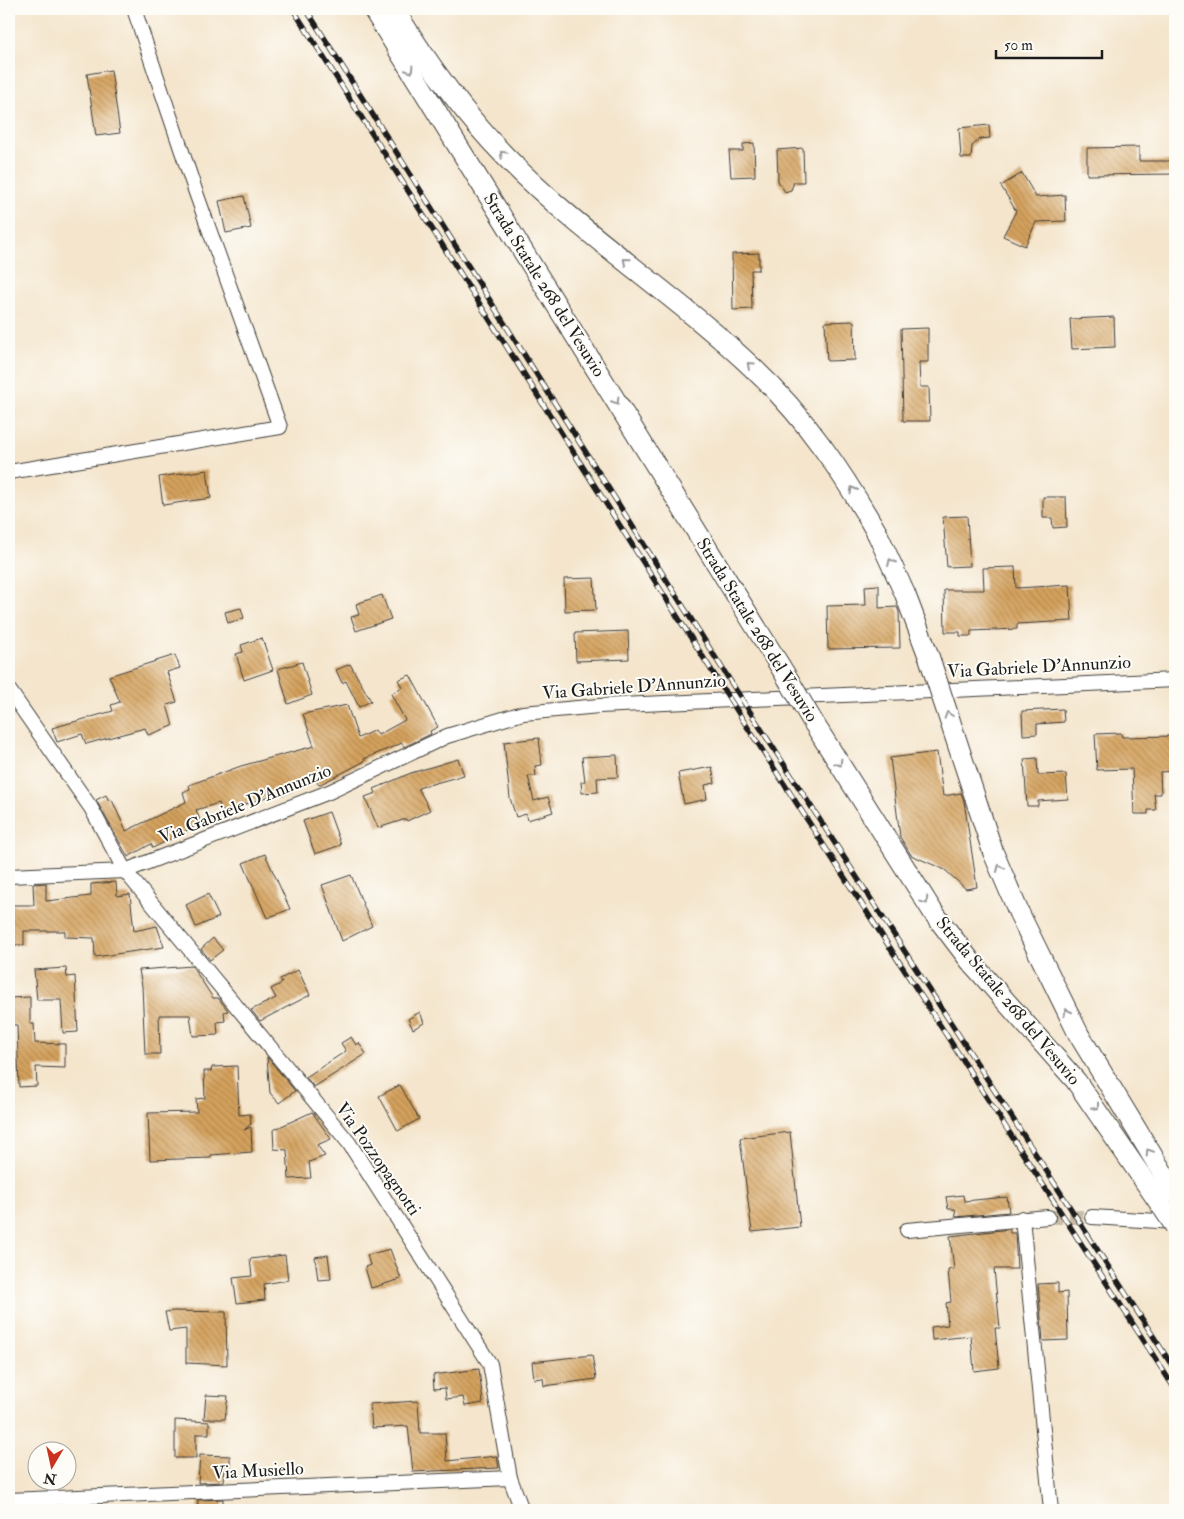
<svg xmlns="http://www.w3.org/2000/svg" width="1184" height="1519" font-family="'IM FELL Double Pica',serif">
	<defs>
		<pattern id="building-back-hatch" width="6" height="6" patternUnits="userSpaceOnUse" patternTransform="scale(1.25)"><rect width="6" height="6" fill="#d5a25d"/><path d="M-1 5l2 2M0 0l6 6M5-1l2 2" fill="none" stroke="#ac834c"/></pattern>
	</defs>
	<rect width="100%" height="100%" fill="#fdfcf7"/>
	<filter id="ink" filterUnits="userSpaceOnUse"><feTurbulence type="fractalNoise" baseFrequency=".02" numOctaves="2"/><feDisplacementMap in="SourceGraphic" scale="10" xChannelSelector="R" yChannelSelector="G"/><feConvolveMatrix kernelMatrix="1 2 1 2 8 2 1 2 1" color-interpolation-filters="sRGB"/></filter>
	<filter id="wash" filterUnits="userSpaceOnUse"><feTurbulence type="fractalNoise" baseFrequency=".0096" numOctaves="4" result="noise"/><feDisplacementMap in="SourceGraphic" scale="20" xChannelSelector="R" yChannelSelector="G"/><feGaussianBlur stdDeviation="1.12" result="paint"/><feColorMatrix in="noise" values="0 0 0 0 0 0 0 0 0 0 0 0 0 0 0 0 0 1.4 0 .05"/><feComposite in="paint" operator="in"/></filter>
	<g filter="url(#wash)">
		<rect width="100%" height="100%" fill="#f4e5cc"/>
		<g id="blocks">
			<g fill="url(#building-back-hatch)">
				<polygon points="111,70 120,133 96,136 87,74"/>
				<polygon points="989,125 990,138 980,139 972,146 971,158 961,158 959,128"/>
				<polygon points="754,143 755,176 731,177 729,151 743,151 743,144"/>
				<polygon points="1139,147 1139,161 1175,161 1175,174 1087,175 1087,148"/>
				<polygon points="803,148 804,182 794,182 791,190 785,192 778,181 777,150"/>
				<polygon points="1022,173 1036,197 1065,195 1066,221 1036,222 1025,246 1003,236 1016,211 1001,186"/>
				<polygon points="244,196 251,228 226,233 219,201"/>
				<polygon points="759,253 759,270 751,270 752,309 733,310 732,254"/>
				<polygon points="1114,317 1115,347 1072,349 1070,319"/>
				<polygon points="854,321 855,360 827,361 825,322"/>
				<polygon points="928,328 928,362 919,362 920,387 929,387 930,421 903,421 901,329"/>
				<polygon points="207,470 211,498 163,505 159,477"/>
				<polygon points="1043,497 1066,497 1067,527 1053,528 1052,518 1043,518"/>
				<polygon points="967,516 970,566 947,567 943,517"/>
				<polygon points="1015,567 1016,588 1070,585 1072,621 1017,624 1017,629 971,631 971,636 960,636 960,632 945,632 944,590 984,590 983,568"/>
				<polygon points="594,578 596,610 565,611 564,579"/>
				<polygon points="879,585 879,608 897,607 899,612 900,648 828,649 827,606 866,605 865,586"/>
				<polygon points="382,595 391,619 356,631 351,617 359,615 356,604"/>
				<polygon points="241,608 244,618 228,623 225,612"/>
				<polygon points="628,631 629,659 576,661 575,633"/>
				<polygon points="262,638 273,670 244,680 236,654 243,652 241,645"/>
				<polygon points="175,655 180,668 167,672 177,702 167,705 173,726 148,735 145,728 86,744 82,734 57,742 52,728 113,711 111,705 120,702 109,676"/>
				<polygon points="302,662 312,695 288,704 278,669"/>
				<polygon points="350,664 371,701 359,707 346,681 342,683 336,670"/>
				<polygon points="410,675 438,727 430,731 431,734 404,747 402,743 364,759 365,761 319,785 315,780 283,795 282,792 222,812 219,803 196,810 201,823 153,848 151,844 128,857 96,800 106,795 109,801 112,800 126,831 186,802 183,792 190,789 189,785 241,766 314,746 303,714 347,705 358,738 375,730 378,735 405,720 391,694 402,687 398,680"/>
				<polygon points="1063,709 1064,722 1037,724 1037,734 1023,735 1022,711"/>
				<polygon points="1121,733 1122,737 1175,736 1175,771 1160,772 1161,794 1154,794 1156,810 1148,810 1148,814 1134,814 1132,769 1097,770 1095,734"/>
				<polygon points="539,738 542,765 535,766 536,776 528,776 534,801 548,797 553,812 528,820 526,814 516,817 510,798 504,742"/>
				<polygon points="937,752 943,796 961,793 964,801 977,887 966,889 945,870 911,855 900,837 890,758"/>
				<polygon points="617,755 618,777 597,778 598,792 582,793 581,782 585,781 582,757"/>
				<polygon points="1037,758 1038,775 1066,774 1068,799 1038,801 1038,806 1027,806 1024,759"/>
				<polygon points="458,759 464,775 418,788 430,810 407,821 406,819 378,828 365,797 376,793 374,789 411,773"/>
				<polygon points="712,767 715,783 705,785 707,799 684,804 678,773"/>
				<polygon points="329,812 341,845 315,854 303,821"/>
				<polygon points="265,854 290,909 267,918 243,863"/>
				<polygon points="351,875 372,926 342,941 322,885"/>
				<polygon points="116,882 117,896 130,894 134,931 157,926 164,947 95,957 94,938 65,937 65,931 24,931 24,945 9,945 9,905 34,905 33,884 46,883 46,901 91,896 91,884"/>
				<polygon points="208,894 219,917 196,927 186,905"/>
				<polygon points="213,938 223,950 210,960 201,949"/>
				<polygon points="192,966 213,998 218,998 226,1008 228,1011 224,1012 225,1021 217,1022 218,1035 193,1036 190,1015 159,1015 160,1054 145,1054 142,986 139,970"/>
				<polygon points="66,968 67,977 75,976 78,1032 63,1033 61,1000 37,1000 34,970"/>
				<polygon points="298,970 310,995 260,1021 251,1010 276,998 271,989 282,983 280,979"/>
				<polygon points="30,997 30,1024 34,1024 35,1043 65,1044 65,1068 36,1067 37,1086 19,1087 17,1025 9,1025 9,998"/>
				<polygon points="420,1012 424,1023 413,1029 408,1019"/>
				<polygon points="351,1037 356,1045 359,1043 366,1054 314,1087 306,1077 346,1051 341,1043"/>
				<polygon points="267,1057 295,1091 279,1103 270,1093"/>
				<polygon points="237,1066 239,1115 250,1114 251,1124 244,1130 251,1127 252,1152 211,1155 211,1158 150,1160 148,1113 197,1112 196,1099 205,1098 204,1071 211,1071 212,1067"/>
				<polygon points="400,1085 419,1119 398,1131 379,1096"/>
				<polygon points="312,1112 331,1139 317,1145 325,1156 309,1162 311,1178 289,1179 287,1150 274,1149 273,1130"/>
				<polygon points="790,1132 800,1227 752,1232 740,1138"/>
				<polygon points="963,1195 964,1201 1007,1197 1009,1212 956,1217 955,1209 948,1209 946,1197"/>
				<polygon points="1010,1229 1010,1233 1015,1233 1017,1269 994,1269 1000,1328 995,1328 999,1368 974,1371 971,1336 932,1340 931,1327 948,1325 946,1303 951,1302 948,1270 954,1269 950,1236"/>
				<polygon points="390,1249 401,1279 371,1288 365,1267 370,1265 367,1255"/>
				<polygon points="285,1255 288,1280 264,1284 265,1300 237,1303 233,1278 252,1276 250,1259"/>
				<polygon points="328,1255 331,1279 318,1280 315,1257"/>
				<polygon points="1058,1283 1058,1293 1067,1292 1068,1340 1043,1341 1038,1284"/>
				<polygon points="174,1311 226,1312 227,1365 186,1363 186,1329 169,1331 165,1312"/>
				<polygon points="592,1355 596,1379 544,1386 543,1378 534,1379 532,1362"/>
				<polygon points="479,1369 483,1403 465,1406 463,1397 446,1399 445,1388 434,1389 433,1375"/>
				<polygon points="206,1395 228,1396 225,1419 204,1419"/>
				<polygon points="418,1401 420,1433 445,1433 447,1461 497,1456 499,1468 413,1472 408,1426 372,1428 370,1404"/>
				<polygon points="175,1420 209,1422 209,1434 196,1434 196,1458 175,1458"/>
				<polygon points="200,1455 230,1456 230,1469 225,1468 224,1482 198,1483"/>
				<polygon points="223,1499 223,1510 197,1510 198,1500"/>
			</g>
		</g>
	</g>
	<g filter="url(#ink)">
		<use href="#blocks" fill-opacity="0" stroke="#3c3a36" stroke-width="1"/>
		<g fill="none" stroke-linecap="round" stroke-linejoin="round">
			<polyline stroke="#c9bda9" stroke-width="14" stroke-dasharray="14 7" stroke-linecap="butt" points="1048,1217 1092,1217"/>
			<g stroke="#3c3a36" stroke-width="16">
				<g id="minor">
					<polyline points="9,472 280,427 195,190 134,9"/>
					<polyline points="9,690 91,808 125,871 349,1143 490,1364 510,1478 522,1510"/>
					<polyline points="9,876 125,871 329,792 447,736 523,713 599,706 1175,680"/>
					<polyline points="1092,1217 1175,1222"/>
					<polyline points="1022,1218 1051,1510"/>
					<polyline points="907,1230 1048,1217"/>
					<polyline points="9,1500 510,1478"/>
				</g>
			</g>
			<g stroke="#3c3a36" stroke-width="22">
				<g id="highway">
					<polyline points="373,9 788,679"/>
					<path d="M394,9C426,61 462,112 505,156C581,235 676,294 755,370C805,417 843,473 877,533"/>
					<polyline points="813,722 933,912 971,962 1076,1081 1163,1208"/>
					<polyline points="1019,913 1079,1035 1175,1193"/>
				</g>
			</g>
			<use href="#minor" stroke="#fff" stroke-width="14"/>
			<use href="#highway" stroke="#fff" stroke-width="20"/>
			<g stroke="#1c1c1c" stroke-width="5.5">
				<g id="rail">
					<polyline points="293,9 748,728 1175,1389"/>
					<polyline points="306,9 734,687 1175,1370"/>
				</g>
			</g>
			<use href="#rail" stroke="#fdfcf7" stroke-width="4" stroke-dasharray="11" stroke-linecap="butt"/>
			<g stroke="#3c3a36" stroke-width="22" stroke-linecap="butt">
				<g id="highway-bridge">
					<polyline points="877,533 905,594 929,657 993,852 1019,913"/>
					<polyline points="788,679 813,722"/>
					<polyline points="1163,1208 1175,1226"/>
				</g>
			</g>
			<use href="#highway-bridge" stroke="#fff" stroke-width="20"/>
		</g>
		<defs><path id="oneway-chevron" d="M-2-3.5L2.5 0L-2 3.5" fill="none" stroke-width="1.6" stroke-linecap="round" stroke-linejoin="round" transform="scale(1.25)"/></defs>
		<g stroke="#999">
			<use href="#oneway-chevron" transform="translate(410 70) rotate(58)"/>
			<use href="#oneway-chevron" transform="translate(503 154) rotate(-134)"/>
			<use href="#oneway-chevron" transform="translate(626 261) rotate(-141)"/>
			<use href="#oneway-chevron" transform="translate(750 365) rotate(-138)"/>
			<use href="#oneway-chevron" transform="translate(616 401) rotate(58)"/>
			<use href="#oneway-chevron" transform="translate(853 490) rotate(-120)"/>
			<use href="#oneway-chevron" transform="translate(891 562) rotate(-115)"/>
			<use href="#oneway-chevron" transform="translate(948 715) rotate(-108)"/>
			<use href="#oneway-chevron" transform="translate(839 763) rotate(58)"/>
			<use href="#oneway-chevron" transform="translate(1000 868) rotate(-113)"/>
			<use href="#oneway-chevron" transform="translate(925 901) rotate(56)"/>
			<use href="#oneway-chevron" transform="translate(1067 1012) rotate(-117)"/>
			<use href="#oneway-chevron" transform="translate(1096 1107) rotate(54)"/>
			<use href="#oneway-chevron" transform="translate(1149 1152) rotate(-123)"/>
		</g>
	</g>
	<g text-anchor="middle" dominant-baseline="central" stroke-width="4" stroke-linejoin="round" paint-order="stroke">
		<g font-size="18" fill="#1c1c1c" stroke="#fdfcf7">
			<text transform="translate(544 285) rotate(58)">Strada Statale 268 del Vesuvio</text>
			<text transform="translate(757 630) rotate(58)">Strada Statale 268 del Vesuvio</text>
			<text transform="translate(1039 667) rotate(-3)">Via Gabriele D'Annunzio</text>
			<text transform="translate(634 687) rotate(-4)">Via Gabriele D'Annunzio</text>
			<text transform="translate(245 804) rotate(-22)">Via Gabriele D'Annunzio</text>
			<text transform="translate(1008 1001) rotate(50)">Strada Statale 268 del Vesuvio</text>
			<text transform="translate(378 1159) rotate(55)">Via Pozzopagnotti</text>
			<text transform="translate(258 1471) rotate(-3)">Via Musiello</text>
		</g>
	</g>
	<rect width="1184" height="1519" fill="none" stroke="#fdfcf7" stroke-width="30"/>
	<g transform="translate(52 1466) rotate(189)"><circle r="24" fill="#fdfcf7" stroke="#a3a29f"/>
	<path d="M0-4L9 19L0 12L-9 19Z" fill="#c8321e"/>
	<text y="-8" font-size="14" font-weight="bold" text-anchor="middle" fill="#1c1c1c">N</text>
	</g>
	<path d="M996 50v8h106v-8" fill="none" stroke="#1c1c1c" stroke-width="2.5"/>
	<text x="1004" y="50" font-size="15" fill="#1c1c1c" stroke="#fdfcf7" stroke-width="4" paint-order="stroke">50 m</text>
</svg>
